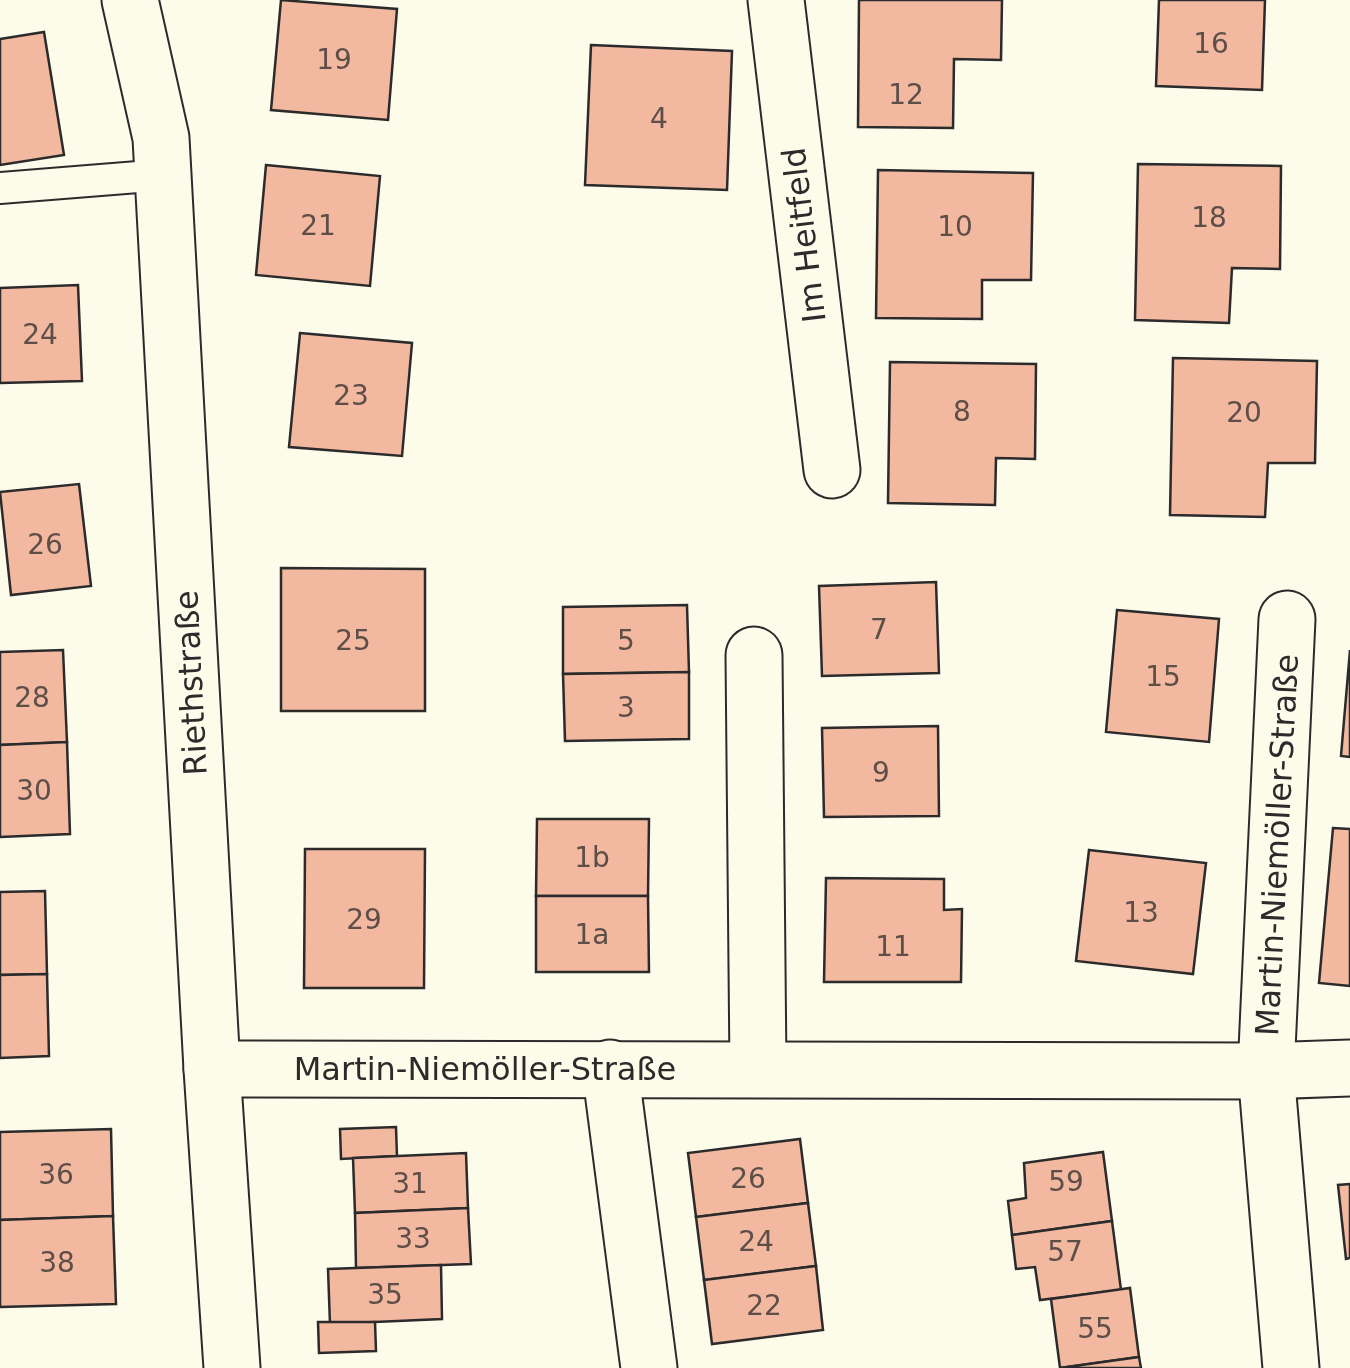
<svg xmlns="http://www.w3.org/2000/svg" width="1350" height="1368" font-family="'DejaVu Sans',sans-serif">
	<rect width="100%" height="100%" fill="#fdfbea"/>
	<g fill="#f2b8a0" stroke="#2b2b2b" stroke-width="2.5">
		<polygon points="281,0 397,9 388,120 271,110"/>
		<polygon points="859,0 1002,0 1001,60 954,59 953,128 858,127"/>
		<polygon points="1159,0 1265,0 1262,90 1156,86"/>
		<polygon points="44,32 64,155 0,165 0,39"/>
		<polygon points="591,45 732,51 727,190 585,185"/>
		<polygon points="1138,164 1281,166 1280,269 1232,268 1229,323 1135,320"/>
		<polygon points="266,165 380,176 370,286 256,275"/>
		<polygon points="878,170 1033,173 1031,280 982,280 982,319 876,318"/>
		<polygon points="78,285 82,381 0,383 0,288"/>
		<polygon points="300,333 412,343 402,456 289,447"/>
		<polygon points="1173,358 1317,361 1315,463 1268,463 1265,517 1170,515"/>
		<polygon points="890,362 1036,364 1035,459 996,458 995,505 888,503"/>
		<polygon points="79,484 91,586 11,595 0,492"/>
		<polygon points="281,568 425,569 425,711 281,711"/>
		<polygon points="936,582 939,673 822,676 819,586"/>
		<polygon points="687,605 689,672 563,674 563,607"/>
		<polygon points="1117,610 1219,619 1209,742 1106,732"/>
		<polygon points="63,650 67,742 0,745 0,652"/>
		<polygon points="1350,650 1350,757 1341,756"/>
		<polygon points="689,672 689,739 565,741 563,674"/>
		<polygon points="938,726 939,816 824,817 822,728"/>
		<polygon points="67,742 70,834 0,837 0,745"/>
		<polygon points="537,819 649,819 648,896 536,896"/>
		<polygon points="1333,828 1350,829 1350,986 1319,983"/>
		<polygon points="305,849 425,849 424,988 304,988"/>
		<polygon points="1089,850 1206,863 1193,974 1076,961"/>
		<polygon points="826,878 944,879 944,910 962,909 961,982 824,982"/>
		<polygon points="45,891 47,974 0,975 0,892"/>
		<polygon points="536,896 648,896 649,972 536,972"/>
		<polygon points="47,974 49,1056 0,1058 0,975"/>
		<polygon points="396,1127 397,1156 341,1159 340,1129"/>
		<polygon points="111,1129 113,1216 0,1220 0,1132"/>
		<polygon points="800,1139 808,1203 696,1217 688,1153"/>
		<polygon points="1103,1152 1112,1221 1012,1235 1008,1201 1026,1198 1024,1163"/>
		<polygon points="466,1153 468,1208 355,1213 353,1158"/>
		<polygon points="1350,1184 1350,1258 1346,1259 1338,1185"/>
		<polygon points="808,1203 816,1266 704,1280 696,1217"/>
		<polygon points="468,1208 471,1264 356,1268 355,1213"/>
		<polygon points="113,1216 116,1304 0,1307 0,1220"/>
		<polygon points="1112,1221 1121,1290 1040,1300 1035,1267 1016,1269 1012,1235"/>
		<polygon points="441,1265 442,1319 330,1324 328,1269"/>
		<polygon points="816,1266 823,1330 712,1344 704,1280"/>
		<polygon points="1130,1288 1139,1357 1060,1368 1051,1299"/>
		<polygon points="318,1322 375,1322 376,1351 319,1353"/>
		<polygon points="1139,1357 1141,1368 1060,1368"/>
	</g>
	<g fill="none" stroke-linecap="round" stroke-linejoin="round">
		<g stroke="#2b2b2b" stroke-width="34">
			<polyline id="lane" points="0,188 163,175"/>
		</g>
		<g stroke="#2b2b2b" stroke-width="59">
			<g id="street">
				<polyline points="130,0 161,138 212,1069 232,1368"/>
				<polyline points="776,0 832,470"/>
				<polyline points="1287,619 1266,1071 1291,1368"/>
				<polyline points="754,655 758,1068"/>
				<polyline points="610,1068 649,1368"/>
				<polyline points="212,1069 1266,1071 1350,1068"/>
			</g>
		</g>
		<use href="#lane" stroke="#fdfbea" stroke-width="30"/>
		<use href="#street" stroke="#fdfbea" stroke-width="55"/>
	</g>
	<g text-anchor="middle" dominant-baseline="central" stroke-width="8" stroke-linejoin="round" paint-order="stroke">
		<g font-size="28" fill="#5d4e48">
			<text x="1211" y="43">16</text>
			<text x="334" y="59">19</text>
			<text x="906" y="94">12</text>
			<text x="659" y="118">4</text>
			<text x="1209" y="217">18</text>
			<text x="318" y="225">21</text>
			<text x="955" y="226">10</text>
			<text x="40" y="334">24</text>
			<text x="351" y="395">23</text>
			<text x="962" y="411">8</text>
			<text x="1244" y="412">20</text>
			<text x="45" y="544">26</text>
			<text x="879" y="629">7</text>
			<text x="353" y="640">25</text>
			<text x="626" y="640">5</text>
			<text x="1163" y="676">15</text>
			<text x="32" y="697">28</text>
			<text x="626" y="707">3</text>
			<text x="881" y="772">9</text>
			<text x="34" y="790">30</text>
			<text x="592" y="857">1b</text>
			<text x="1141" y="912">13</text>
			<text x="364" y="919">29</text>
			<text x="592" y="934">1a</text>
			<text x="893" y="946">11</text>
			<text x="56" y="1174">36</text>
			<text x="748" y="1178">26</text>
			<text x="1066" y="1181">59</text>
			<text x="410" y="1183">31</text>
			<text x="413" y="1238">33</text>
			<text x="756" y="1241">24</text>
			<text x="1065" y="1251">57</text>
			<text x="57" y="1262">38</text>
			<text x="385" y="1294">35</text>
			<text x="764" y="1305">22</text>
			<text x="1095" y="1328">55</text>
		</g>
		<g font-size="32" fill="#2b2b2b" stroke="#fdfbea">
			<text transform="translate(804 235) rotate(-97)">Im Heitfeld</text>
			<text transform="translate(191 683) rotate(-93)">Riethstraße</text>
			<text transform="translate(1277 845) rotate(-87)">Martin-Niemöller-Straße</text>
			<text x="485" y="1069">Martin-Niemöller-Straße</text>
		</g>
	</g>
</svg>
